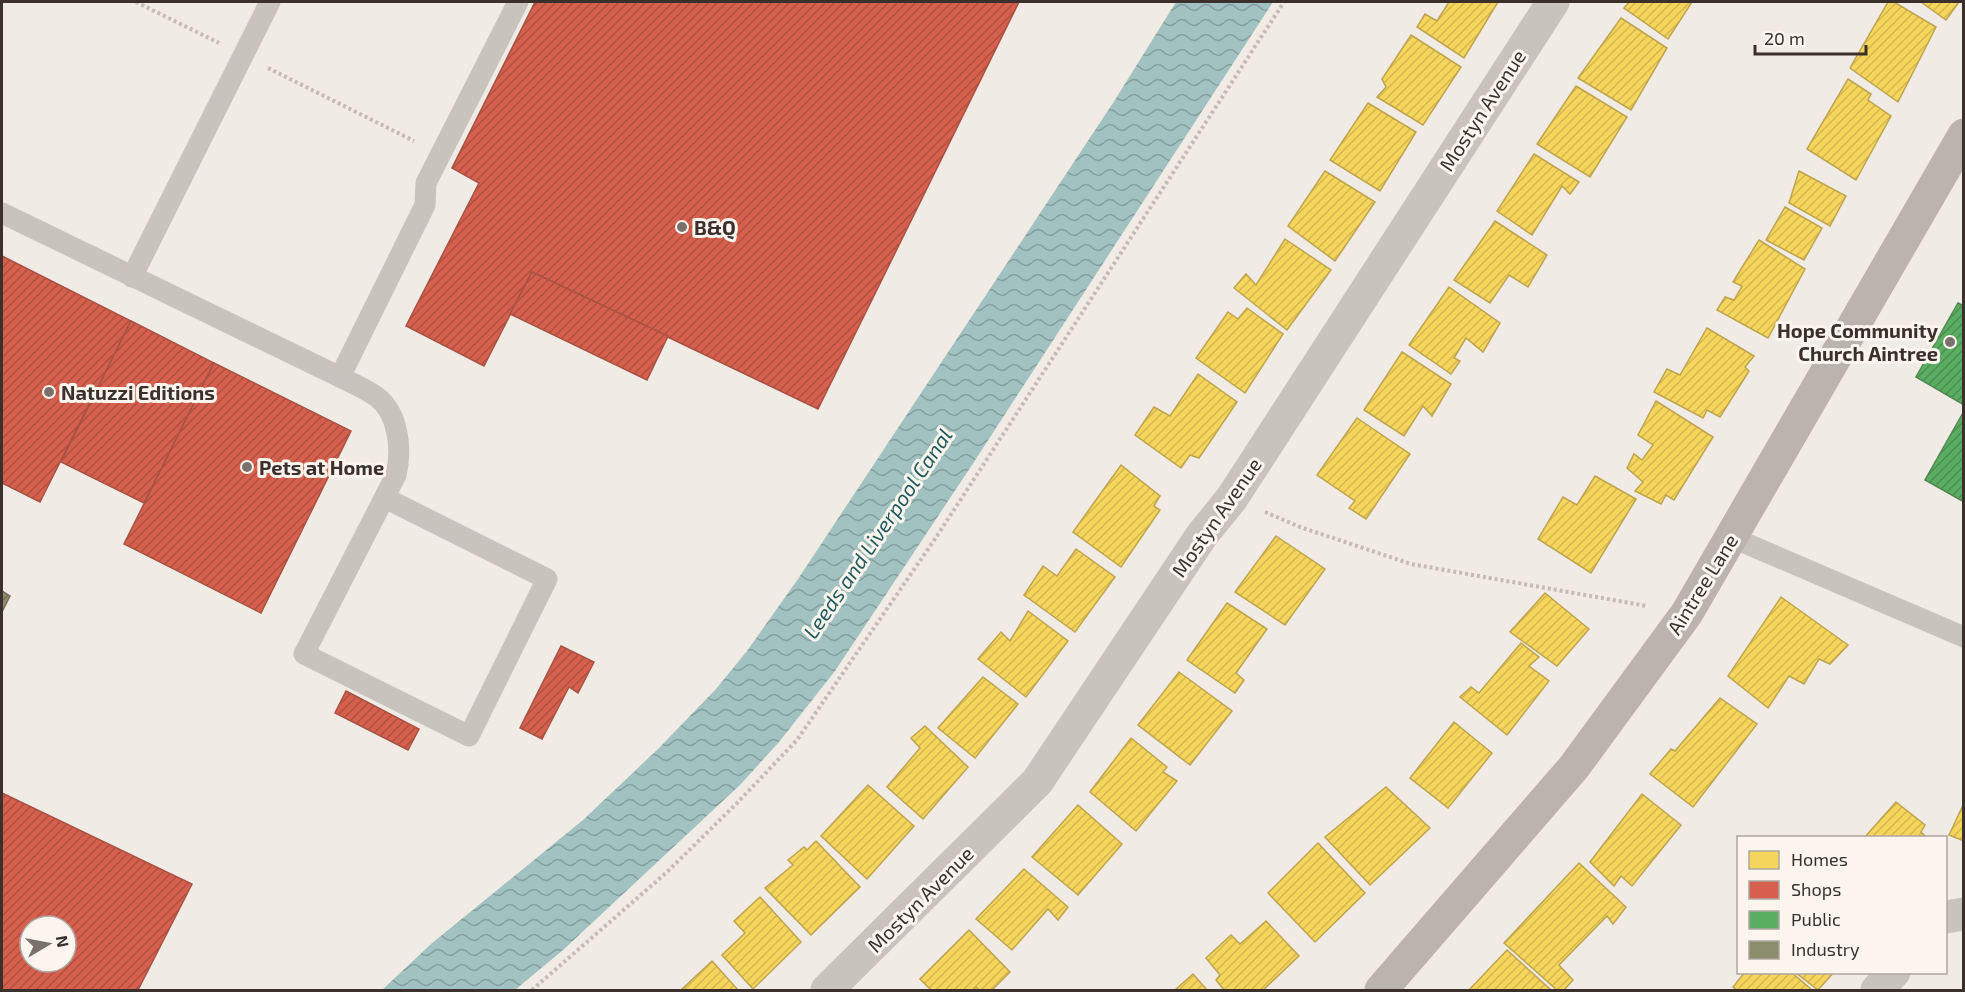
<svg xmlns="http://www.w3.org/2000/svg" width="1965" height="992" font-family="'Exo 2',sans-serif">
	<defs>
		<pattern id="water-waves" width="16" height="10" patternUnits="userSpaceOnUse" patternTransform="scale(1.5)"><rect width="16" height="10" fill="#a1c2c1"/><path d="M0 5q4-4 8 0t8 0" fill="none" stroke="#849e9d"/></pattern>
		<pattern id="homes-hatch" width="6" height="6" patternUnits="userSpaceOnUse" patternTransform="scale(1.5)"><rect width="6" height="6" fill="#f6d55c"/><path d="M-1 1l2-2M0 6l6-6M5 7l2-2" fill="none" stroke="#d4b750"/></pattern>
		<pattern id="shops-hatch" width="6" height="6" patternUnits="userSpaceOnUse" patternTransform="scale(1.5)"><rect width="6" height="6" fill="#d6604d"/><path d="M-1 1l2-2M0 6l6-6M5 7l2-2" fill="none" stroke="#af5040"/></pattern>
		<pattern id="public-hatch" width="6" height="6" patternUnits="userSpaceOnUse" patternTransform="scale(1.5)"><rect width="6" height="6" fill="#5aae61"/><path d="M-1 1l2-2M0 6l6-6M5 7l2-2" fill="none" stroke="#4c8e50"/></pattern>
		<pattern id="industry-hatch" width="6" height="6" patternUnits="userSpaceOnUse" patternTransform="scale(1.5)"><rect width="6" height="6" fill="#8c8c6e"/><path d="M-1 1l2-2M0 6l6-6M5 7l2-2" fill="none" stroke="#74735b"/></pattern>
	</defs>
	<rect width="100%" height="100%" fill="#f0ebe5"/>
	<polygon fill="url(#water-waves)" points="1176,2 1273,2 972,465 835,671 779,742 740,785 563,950 515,990 382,990 431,944 583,820 658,749 716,689 747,651 798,579 1113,103"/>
	<g fill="url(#homes-hatch)" stroke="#bea44d" stroke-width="1.5">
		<polygon points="1449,2 1498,2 1464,58 1417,27 1425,14 1437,21"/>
		<polygon points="1629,2 1692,2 1668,39 1624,8"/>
		<polygon points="1888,2 1894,2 1936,27 1898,102 1850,68"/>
		<polygon points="1921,2 1959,2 1946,20"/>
		<polygon points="1621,18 1667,48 1631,110 1578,78"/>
		<polygon points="1411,35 1461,67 1423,125 1377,97 1386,87 1382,79"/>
		<polygon points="1848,79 1871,94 1868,100 1891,116 1856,180 1807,149"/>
		<polygon points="1576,86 1627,117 1590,177 1537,144"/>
		<polygon points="1368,103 1416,132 1380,191 1330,160"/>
		<polygon points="1534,154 1579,182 1570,194 1562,186 1532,235 1497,211"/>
		<polygon points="1325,171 1375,202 1335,261 1288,226"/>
		<polygon points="1799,171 1846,196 1830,226 1789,203"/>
		<polygon points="1785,207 1822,228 1804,260 1766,240"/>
		<polygon points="1495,221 1547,255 1528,287 1509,275 1490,303 1454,280"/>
		<polygon points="1285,239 1331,270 1287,330 1234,288 1246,274 1256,285"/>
		<polygon points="1759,240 1805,269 1768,338 1717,310 1725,297 1734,300 1742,286 1733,282"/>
		<polygon points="1449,287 1500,323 1483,352 1466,338 1454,358 1460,361 1451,374 1409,345"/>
		<polygon points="1247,308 1283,334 1245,393 1196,358 1228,312 1238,319"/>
		<polygon points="1707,328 1754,356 1745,367 1749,371 1720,417 1707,410 1703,418 1654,392 1667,369 1680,375"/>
		<polygon points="1402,352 1451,384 1432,416 1423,406 1404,436 1364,410"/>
		<polygon points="1198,374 1237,402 1199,458 1190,455 1181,468 1135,435 1154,407 1170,416"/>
		<polygon points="1656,401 1713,437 1674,500 1666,495 1661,504 1635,491 1643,482 1627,468 1634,454 1642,460 1653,445 1638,435"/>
		<polygon points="1357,418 1410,454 1366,519 1349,508 1355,501 1317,475"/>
		<polygon points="1121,465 1160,496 1154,506 1160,510 1121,567 1073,532"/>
		<polygon points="1595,476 1636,499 1591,573 1538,539 1563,497 1577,505"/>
		<polygon points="1276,536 1325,569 1285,625 1235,592"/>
		<polygon points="1076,549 1115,577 1075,632 1024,595 1043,566 1057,576"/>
		<polygon points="1545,593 1589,629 1557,666 1510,632"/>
		<polygon points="1781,597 1848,645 1830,664 1819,659 1804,684 1789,676 1768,708 1728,676"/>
		<polygon points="1227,603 1267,629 1236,673 1244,680 1235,693 1187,660"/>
		<polygon points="1028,611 1068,641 1026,697 978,659 1001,632 1010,641"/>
		<polygon points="1521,643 1539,657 1529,666 1549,681 1507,735 1460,697 1471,687 1479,693"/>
		<polygon points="1179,672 1232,711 1190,765 1138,725"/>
		<polygon points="983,677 1018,704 975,758 938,728"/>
		<polygon points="1720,698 1757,724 1693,807 1650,774 1671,749 1675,751"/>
		<polygon points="1454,722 1492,753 1448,808 1410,778"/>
		<polygon points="925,726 968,767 923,819 887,787 920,748 911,738"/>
		<polygon points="1131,738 1167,767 1163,772 1177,781 1136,831 1090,792"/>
		<polygon points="868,785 914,826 867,879 821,836"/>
		<polygon points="1386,787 1430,828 1370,885 1325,837"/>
		<polygon points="1642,794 1681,825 1632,886 1621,876 1614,886 1590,862"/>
		<polygon points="1896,802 1925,825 1921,832 1927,838 1864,838"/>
		<polygon points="1964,803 1964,841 1949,835"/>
		<polygon points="1078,805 1122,844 1078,895 1032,857"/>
		<polygon points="816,841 860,887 811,935 765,888 793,865 788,860 804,847 807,850"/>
		<polygon points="1318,843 1365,893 1315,942 1268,893"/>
		<polygon points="1579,863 1626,907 1613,924 1607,916 1559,965 1573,980 1564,990 1557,990 1504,943"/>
		<polygon points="1024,869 1068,907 1058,920 1048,909 1012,950 976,919"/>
		<polygon points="760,897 801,942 753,989 722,955 745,933 734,921"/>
		<polygon points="1266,921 1299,956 1263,990 1224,990 1216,980 1220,975 1206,958 1231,935 1240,944"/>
		<polygon points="969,930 1010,972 992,990 979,990 976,987 973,990 931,990 920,979"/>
		<polygon points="1507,950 1551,990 1469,990"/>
		<polygon points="712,961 738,990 681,990"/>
		<polygon points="1745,972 1791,972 1812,990 1737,990 1733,987"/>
		<polygon points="1795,972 1834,972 1818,990"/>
		<polygon points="1193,974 1207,990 1175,990"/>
	</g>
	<g fill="url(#shops-hatch)" stroke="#a85243" stroke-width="1.5" fill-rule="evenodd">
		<polygon points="535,2 1019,2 818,409 532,272 484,366 406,326 479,183 452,168"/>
		<polygon points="2,256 131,321 40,502 2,483"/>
		<polygon points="532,272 668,336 647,380 510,314"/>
		<polygon points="131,321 214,363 144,503 61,462"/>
		<polygon points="214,363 351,431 261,613 124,544"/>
		<polygon points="561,646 594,662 578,693 569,687 542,739 520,728"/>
		<polygon points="346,691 419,729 408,750 335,713"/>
		<path d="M2,793L192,884L138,990H2ZM30,926H66V962H30Z"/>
	</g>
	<g fill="url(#public-hatch)" stroke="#518851" stroke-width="1.5">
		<polygon points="1958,303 1964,306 1964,405 1916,377"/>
		<polygon points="1964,411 1964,502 1925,480"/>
	</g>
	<polygon fill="url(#industry-hatch)" stroke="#74705a" stroke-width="1.5" points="2,591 10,596 2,612"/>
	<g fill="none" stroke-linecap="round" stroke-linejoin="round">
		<g stroke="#c2bbb6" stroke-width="4" stroke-dasharray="3 3" stroke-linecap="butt">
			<polyline points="136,2 219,43"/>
			<polyline points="268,68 414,141"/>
			<polyline points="1265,512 1300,527 1411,564 1647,606"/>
			<polyline points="532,990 667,872 737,803 797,740 937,536 1284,2"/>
		</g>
		<g stroke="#c9c3be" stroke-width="21">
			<path d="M2,213L340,377C352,383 366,389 377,397C399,414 402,450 396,475L304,654L469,736L547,579L385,498"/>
			<polyline points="132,277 270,2"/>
			<polyline points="340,377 425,205 426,183 518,2"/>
			<polyline points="1731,537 1964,637"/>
		</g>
		<g stroke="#c9c3be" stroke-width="33">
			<polyline points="1946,917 1964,914"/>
			<polyline points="827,990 1037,782 1202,535 1232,498 1553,2"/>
			<polyline points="1877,990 1894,972"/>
		</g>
		<polyline stroke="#bab3ae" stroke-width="33" points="1381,990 1574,767 1687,613 1964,135"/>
	</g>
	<g fill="#7a716c" stroke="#fbf5ee" stroke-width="2">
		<circle cx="682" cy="227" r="6"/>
		<circle cx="1950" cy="342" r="6"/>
		<circle cx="49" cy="392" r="6"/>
		<circle cx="247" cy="467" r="6"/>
	</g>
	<g text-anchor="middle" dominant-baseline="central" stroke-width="6" stroke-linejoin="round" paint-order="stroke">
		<g font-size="20" fill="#3b302b" stroke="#fbf5ee">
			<text transform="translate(1482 110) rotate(-57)">Mostyn Avenue</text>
			<text transform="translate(1216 517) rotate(-55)">Mostyn Avenue</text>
			<text transform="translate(1702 584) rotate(-58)">Aintree Lane</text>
			<text transform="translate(920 899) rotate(-45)">Mostyn Avenue</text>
		</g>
		<g font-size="20" font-weight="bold" fill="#3b302b" stroke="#fbf5ee" text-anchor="start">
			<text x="694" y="227">B&amp;Q</text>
			<text x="1938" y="330" text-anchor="end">Hope Community<tspan x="1938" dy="23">Church Aintree</tspan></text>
			<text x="61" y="392">Natuzzi Editions</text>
			<text x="259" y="467">Pets at Home</text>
		</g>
		<g font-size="21" font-style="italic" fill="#1f5a5e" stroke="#fbf5ee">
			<text transform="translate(877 533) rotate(-56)">Leeds and Liverpool Canal</text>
		</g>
	</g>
	<rect width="1965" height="992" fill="none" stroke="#3b302b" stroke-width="6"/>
	<rect x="1737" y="836" width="210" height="138" fill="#fbf5ee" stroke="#aea6a0" stroke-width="1.5"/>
	<rect x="1749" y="851" width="30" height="18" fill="#f6d55c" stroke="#aea6a0" stroke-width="1.5"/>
	<text x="1791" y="866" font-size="18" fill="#3b302b">Homes</text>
	<rect x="1749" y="881" width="30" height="18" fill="#d6604d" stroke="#aea6a0" stroke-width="1.5"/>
	<text x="1791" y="896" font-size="18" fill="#3b302b">Shops</text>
	<rect x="1749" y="911" width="30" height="18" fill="#5aae61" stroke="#aea6a0" stroke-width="1.5"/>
	<text x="1791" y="926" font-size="18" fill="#3b302b">Public</text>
	<rect x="1749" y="941" width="30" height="18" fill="#8c8c6e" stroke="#aea6a0" stroke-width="1.5"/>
	<text x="1791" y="956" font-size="18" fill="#3b302b">Industry</text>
	<g transform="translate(48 944) rotate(80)"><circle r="28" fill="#fbf5ee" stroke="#aea6a0" stroke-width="1.5"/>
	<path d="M0-4.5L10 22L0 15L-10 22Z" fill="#7a716c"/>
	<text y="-9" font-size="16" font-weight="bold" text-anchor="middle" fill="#3b302b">N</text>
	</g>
	<path d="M1755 45v9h111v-9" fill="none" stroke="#3b302b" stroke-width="3"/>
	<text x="1764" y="45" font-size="18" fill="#3b302b" stroke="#fbf5ee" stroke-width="4.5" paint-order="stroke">20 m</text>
</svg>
